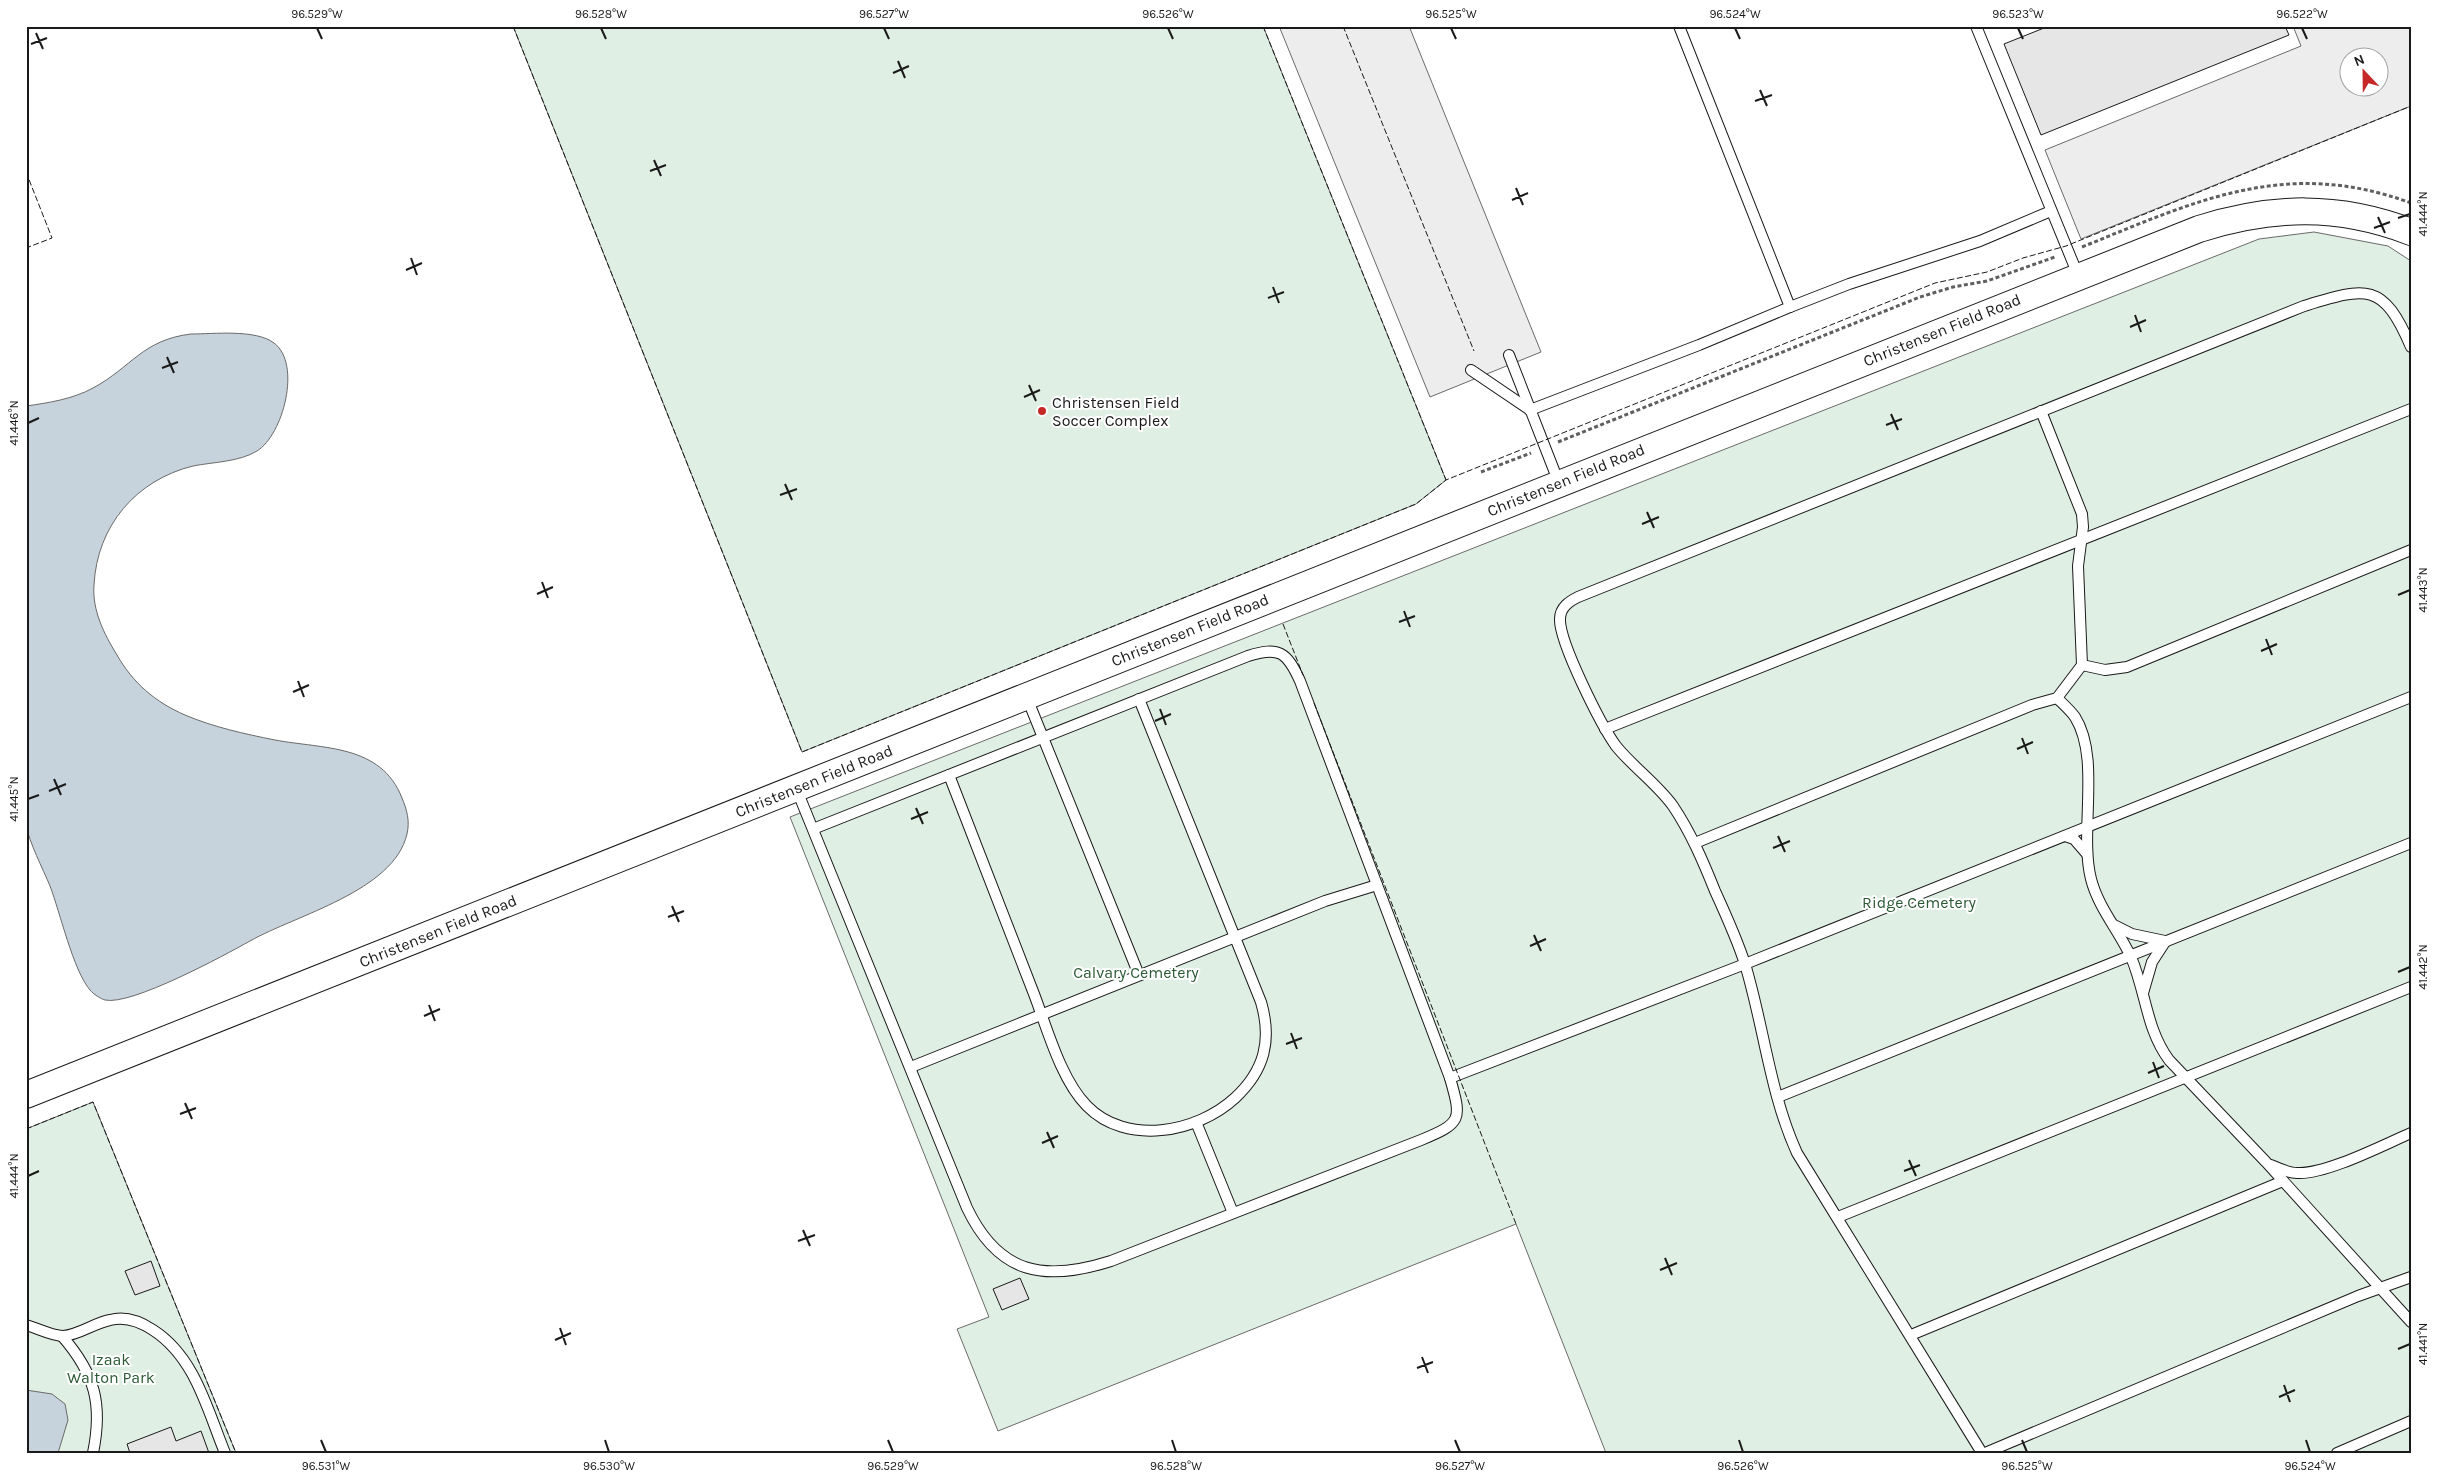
<svg xmlns="http://www.w3.org/2000/svg" width="2437" height="1479" font-family="Karla,sans-serif">
	<rect width="100%" height="100%" fill="#fff"/>
	<g fill="#e0efe3" stroke="#6a6a6a">
		<polygon points="513,26 1263,26 1446,480 1416,504 802,752"/>
		<polygon points="2314,232 2388,246 2411,261 2411,1453 1606,1453 1516,1224 998,1431 957,1329 989,1317 790,817 2259,239"/>
		<polygon points="93,1102 236,1453 26,1453 26,1129"/>
	</g>
	<g fill="#ededed" stroke="#6a6a6a" fill-rule="evenodd">
		<polygon points="1279,26 1409,26 1541,352 1430,397"/>
		<path d="M2293,26H2411V106L2081,239L2045,150L2301,46ZM2350,58H2380V88H2350Z"/>
	</g>
	<g fill="#c6d2dc" stroke="#6a6a6a">
		<path d="M191,334C213,334 256,329 274,343C302,364 283,435 257,451C239,462 213,462 193,466C136,480 97,526 94,585C92,610 104,634 117,655C133,683 155,702 185,715C213,727 245,734 275,740C323,749 381,744 402,798C407,810 410,821 407,834C394,891 296,915 250,941C225,955 131,1006 105,1000C101,999 93,994 90,990C73,970 60,912 50,886C43,869 29,842 26,825C24,814 26,800 26,788C26,757 26,726 26,695C26,599 26,502 26,406C48,403 73,399 93,388C132,367 142,340 191,334Z"/>
		<polygon points="26,1390 52,1394 65,1404 68,1420 58,1453 26,1453"/>
	</g>
	<g fill="#e6e6e6" stroke="#1a1a1a">
		<polygon points="2049,26 2285,26 2289,35 2041,135 2004,44"/>
		<polygon points="151,1261 160,1286 135,1295 125,1271"/>
		<polygon points="1020,1278 1029,1299 1002,1310 993,1289"/>
		<polygon points="171,1427 176,1441 201,1431 209,1453 130,1453 127,1444"/>
	</g>
	<g fill="none" stroke-linecap="round" stroke-linejoin="round">
		<g stroke="#1a1a1a" stroke-width="12">
			<g id="lane">
				<polyline points="1679,26 1790,307"/>
				<polyline points="1976,26 2078,275"/>
				<polyline points="1509,355 1559,483"/>
				<polyline points="1471,370 1530,410"/>
				<polyline points="1530,410 1699,345 1790,307 1849,284 1980,241 2051,211"/>
				<polyline points="2082,665 2105,670 2127,667 2411,550"/>
				<polyline points="1027,698 1139,975"/>
				<path d="M2057,698C2063,704 2070,710 2075,717C2101,758 2079,832 2091,879C2098,907 2119,931 2131,957C2146,992 2146,1029 2169,1060L2266,1162L2411,1322"/>
				<polyline points="1605,729 2411,409"/>
				<path d="M949,775C977,848 1005,921 1034,994C1047,1028 1061,1080 1087,1106C1126,1146 1197,1133 1235,1098C1265,1070 1272,1040 1261,1002L1139,699"/>
				<path d="M796,788L967,1208C999,1275 1045,1282 1111,1261L1421,1140C1462,1123 1462,1120 1450,1078L1300,681C1287,652 1279,646 1248,656L813,829"/>
				<polyline points="2065,836 2074,839 2087,854"/>
				<polyline points="1695,843 2032,705 2057,698 2082,665 2078,566 2083,527 2082,514 2041,411"/>
				<polyline points="2114,925 2132,934 2165,941"/>
				<polyline points="2143,993 2152,962 2165,942"/>
				<polyline points="911,1067 1325,901 1377,885"/>
				<polyline points="1450,1078 1745,964 2411,697"/>
				<polyline points="1778,1097 2411,843"/>
				<polyline points="1196,1122 1233,1213"/>
				<path d="M2271,1165C2280,1169 2288,1173 2297,1173C2325,1175 2383,1145 2411,1133"/>
				<polyline points="1838,1217 2411,987"/>
				<path d="M26,1325C37,1328 52,1336 63,1336C79,1335 94,1323 110,1320C125,1316 141,1322 153,1330C195,1357 207,1409 225,1453"/>
				<polyline points="1911,1335 2283,1181"/>
				<path d="M62,1336C95,1374 103,1404 93,1453"/>
				<path d="M1982,1453L1797,1153C1770,1094 1764,1027 1745,964C1737,939 1726,915 1715,891C1703,861 1691,833 1673,806C1657,784 1633,767 1616,746C1601,725 1559,642 1560,619C1560,607 1570,601 1578,597L2304,306C2366,287 2383,281 2411,347"/>
				<polyline points="1985,1453 2358,1296 2411,1277"/>
				<polyline points="2337,1453 2411,1421"/>
			</g>
		</g>
		<g stroke="#1a1a1a" stroke-width="28">
			<path id="secondary" d="M26,1095L2199,229C2272,206 2338,204 2411,232"/>
		</g>
		<g stroke="#5f5f5f" stroke-width="3" stroke-dasharray="4 2.5" stroke-linecap="butt">
			<path d="M2082,247C2196,201 2286,157 2411,203"/>
			<polyline points="1558,442 1920,297 1953,287 1987,281 2055,257"/>
			<polyline points="1481,472 1531,453"/>
		</g>
		<use href="#lane" stroke="#fff" stroke-width="10"/>
		<use href="#secondary" stroke="#fff" stroke-width="26"/>
		<g stroke="#1a1a1a" stroke-width="1" stroke-dasharray="6 2.5" stroke-linecap="butt">
			<polyline points="513,26 802,752 1416,504 1446,480 1935,283 1987,272 2023,258 2066,246 2411,106"/>
			<polyline points="1263,26 1446,480"/>
			<polyline points="1343,26 1474,351"/>
			<polyline points="26,172 52,238 26,248"/>
			<polyline points="1283,624 1303,675"/>
			<polyline points="1314,703 1516,1224"/>
			<polyline points="26,1129 93,1102 236,1453"/>
		</g>
	</g>
	<path fill="none" stroke="#1a1a1a" stroke-width="2" d="M317,28L322,39M601,28L606,39M884,28L889,39M1168,28L1173,39M1451,28L1456,39M1735,28L1740,39M2018,28L2023,39M2302,28L2307,39M36,33L43,49M31,44L47,38M898,61L905,78M893,73L909,66M1760,90L1767,106M1755,101L1772,95M654,160L661,176M650,171L666,165M1516,188L1523,205M1512,200L1528,193M2378,217L2385,233M2398,218L2410,214M2374,228L2390,222M411,258L417,275M406,270L422,263M1273,287L1279,303M1268,298L1284,292M2135,315L2141,332M2130,327L2146,320M167,357L174,373M162,368L178,362M1029,385L1036,401M1024,397L1040,390M1891,414L1898,430M28,423L39,418M1886,425L1902,419M785,484L792,500M780,495L797,489M1647,512L1654,528M1642,524L1659,517M542,582L548,598M537,594L553,587M2398,595L2410,590M1404,611L1410,627M1399,622L1415,616M2266,639L2272,655M2261,651L2277,644M298,681L304,697M293,692L309,685M1160,709L1166,725M1155,721L1171,714M2022,738L2028,754M2017,749L2033,742M54,779L61,795M49,791L66,784M28,799L39,795M916,808L923,824M911,819L928,812M1778,836L1785,852M1773,848L1790,841M672,906L679,922M668,917L684,911M1534,935L1541,951M1530,946L1546,939M2398,972L2410,967M429,1005L435,1021M424,1016L440,1009M1291,1033L1297,1049M1286,1044L1302,1038M2153,1062L2159,1078M2148,1073L2164,1066M185,1103L192,1119M180,1114L196,1108M1047,1132L1054,1148M1042,1143L1058,1136M1909,1160L1916,1176M1904,1171L1920,1165M28,1176L39,1171M803,1230L810,1246M798,1241L815,1235M1665,1258L1672,1275M1660,1270L1677,1263M560,1328L566,1345M555,1340L571,1333M2398,1349L2410,1344M1422,1357L1428,1373M1417,1368L1433,1362M2284,1385L2290,1402M2279,1397L2295,1390M321,1440L326,1452M605,1440L609,1452M888,1440L893,1452M1172,1440L1176,1452M1455,1440L1460,1452M1739,1440L1743,1452M2022,1440L2027,1452M2306,1440L2310,1452"/>
	<circle fill="#c62828" stroke="#fff" stroke-width="2" cx="1042" cy="411" r="5"/>
	<g text-anchor="middle" dominant-baseline="central" stroke-width="4" stroke-linejoin="round" paint-order="stroke">
		<g font-size="16" fill="#1a1a1a" stroke="#fff">
			<text transform="translate(1942 330) rotate(-22)">Christensen Field Road</text>
			<text transform="translate(1566 480) rotate(-22)">Christensen Field Road</text>
			<text transform="translate(1190 630) rotate(-22)">Christensen Field Road</text>
			<text transform="translate(814 781) rotate(-22)">Christensen Field Road</text>
			<text transform="translate(438 931) rotate(-22)">Christensen Field Road</text>
		</g>
		<g font-size="16" fill="#1a1a1a" stroke="#fff" text-anchor="start">
			<text x="1052" y="402">Christensen Field<tspan x="1052" dy="18">Soccer Complex</tspan></text>
		</g>
		<g font-size="16" fill="#2b5a34" stroke="#fff">
			<text x="1919" y="902">Ridge Cemetery</text>
			<text x="1136" y="972">Calvary Cemetery</text>
			<text x="111" y="1359">Izaak<tspan x="111" dy="18">Walton Park</tspan></text>
		</g>
	</g>
	<rect width="2437" height="1479" fill="none" stroke="#ffffff" stroke-width="55"/>
	<g transform="translate(2364 72) rotate(338)"><circle r="24" fill="#ffffff" stroke="#a3a3a3"/>
	<path d="M0-4L9 19L0 12L-9 19Z" fill="#c62828"/>
	<text y="-8" font-size="14" font-weight="bold" text-anchor="middle" fill="#1a1a1a">N</text>
	</g>
	<rect x="28" y="28" width="2382" height="1424" fill="none" stroke="#1a1a1a" stroke-width="2"/>
	<g font-size="12" text-anchor="middle" fill="#1a1a1a">
		<text x="317" y="18">96.529°W</text>
		<text x="601" y="18">96.528°W</text>
		<text x="884" y="18">96.527°W</text>
		<text x="1168" y="18">96.526°W</text>
		<text x="1451" y="18">96.525°W</text>
		<text x="1735" y="18">96.524°W</text>
		<text x="2018" y="18">96.523°W</text>
		<text x="2302" y="18">96.522°W</text>
		<text transform="translate(2423 214) rotate(-90)" y="4">41.444°N</text>
		<text transform="translate(14 423) rotate(-90)" y="4">41.446°N</text>
		<text transform="translate(2423 590) rotate(-90)" y="4">41.443°N</text>
		<text transform="translate(14 799) rotate(-90)" y="4">41.445°N</text>
		<text transform="translate(2423 967) rotate(-90)" y="4">41.442°N</text>
		<text transform="translate(14 1176) rotate(-90)" y="4">41.444°N</text>
		<text transform="translate(2423 1344) rotate(-90)" y="4">41.441°N</text>
		<text x="326" y="1470">96.531°W</text>
		<text x="609" y="1470">96.530°W</text>
		<text x="893" y="1470">96.529°W</text>
		<text x="1176" y="1470">96.528°W</text>
		<text x="1460" y="1470">96.527°W</text>
		<text x="1743" y="1470">96.526°W</text>
		<text x="2027" y="1470">96.525°W</text>
		<text x="2310" y="1470">96.524°W</text>
	</g>
</svg>
